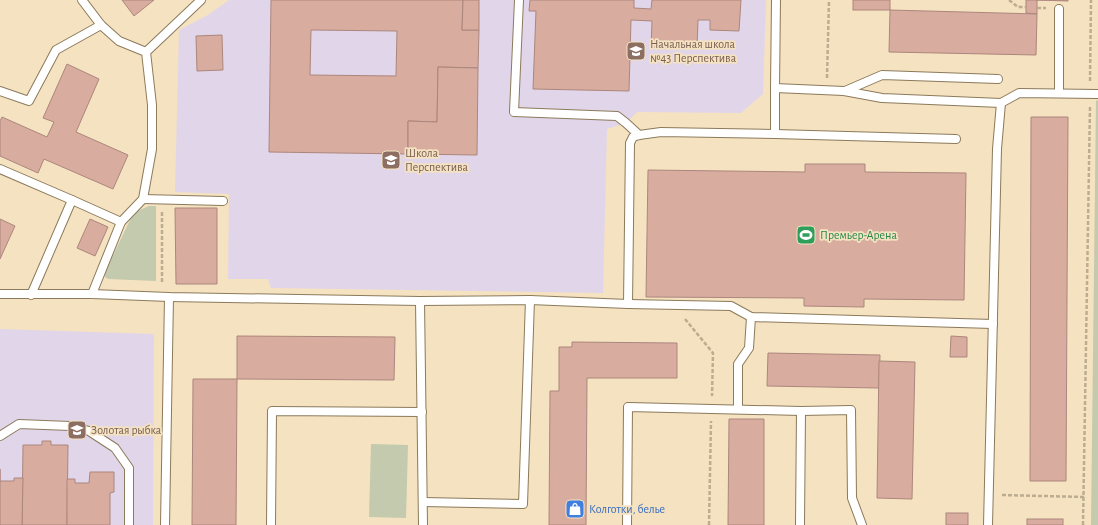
<svg xmlns="http://www.w3.org/2000/svg" width="1098" height="525" font-family="'Alegreya Sans',sans-serif">
	<rect width="100%" height="100%" fill="#f5e2c0"/>
	<g fill="#e1d5ea">
		<polygon points="229,0 766,0 763,94 741,113 637,112 626,123 607,129 603,293 271,288 268,279 228,279 229,194 175,192 179,30 208,15"/>
		<polygon points="0,329 154,334 153,525 0,525"/>
	</g>
	<g fill="#c4caae">
		<polygon points="1096,100 1098,101 1098,525 1091,525"/>
		<polygon points="149,206 156,206 156,281 108,279 105,277 105,272 130,220 135,212"/>
		<polygon points="371,444 408,445 406,518 369,517"/>
	</g>
	<g fill="#d9aca0" stroke="#ac867c" fill-rule="evenodd">
		<polygon points="122,0 154,0 134,16"/>
		<path d="M271,0H463L462,30H479L478,68L438,67L437,122L408,121V154L269,152ZM311,30L397,31L396,76L310,75Z"/>
		<polygon points="463,0 479,0 479,30 462,30"/>
		<polygon points="530,0 634,0 634,8 651,9 652,0 741,0 739,31 710,30 710,20 698,20 697,48 651,47 652,21 631,20 629,91 533,89 536,11 529,11"/>
		<rect x="853" y="0" width="37" height="10"/>
		<polygon points="1026,0 1068,0 1068,1 1037,0 1037,14 1026,13"/>
		<polygon points="890,10 1037,14 1036,55 889,52"/>
		<polygon points="222,35 223,70 197,71 196,36"/>
		<polygon points="67,64 99,79 76,132 128,155 113,189 44,159 38,173 0,156 0,121 2,117 47,137 54,122 43,118"/>
		<polygon points="438,67 478,68 477,155 408,154 408,121 437,122"/>
		<polygon points="1031,117 1068,117 1066,481 1030,481"/>
		<polygon points="805,164 865,164 865,172 966,173 964,300 864,299 864,307 804,306 804,298 646,297 648,170 805,172"/>
		<polygon points="175,208 217,208 217,284 176,284"/>
		<polygon points="0,219 15,226 0,259"/>
		<polygon points="90,219 108,227 95,256 77,248"/>
		<polygon points="237,336 395,337 394,380 237,379"/>
		<polygon points="951,336 967,337 967,357 950,357"/>
		<polygon points="572,342 677,343 677,378 587,378 586,525 549,525 550,391 559,391 559,347 572,347"/>
		<polygon points="768,353 880,355 879,388 767,386"/>
		<polygon points="879,361 915,362 912,499 877,498"/>
		<polygon points="193,379 237,379 236,525 192,525"/>
		<polygon points="729,419 764,419 764,525 728,525"/>
		<polygon points="42,441 51,441 51,445 68,445 67,525 22,525 23,445 42,445"/>
		<polygon points="0,469 0,481 14,481 14,478 23,478 22,525 0,525"/>
		<polygon points="90,472 114,472 114,492 110,493 110,525 67,525 67,479 75,479 75,483 89,483"/>
		<rect x="946" y="513" width="22" height="12"/>
		<rect x="1027" y="519" width="36" height="6"/>
	</g>
	<g fill="none" stroke-linecap="round" stroke-linejoin="round">
		<g stroke="#8b7a5b" stroke-width="10">
			<g id="lane">
				<polyline points="82,0 101,25 119,41 146,52 152,105 152,149 143,199 121,222 92,294"/>
				<polyline points="519,0 514,112 617,116 626,123 639,135"/>
				<polyline points="1059,9 1059,93"/>
				<polyline points="146,52 201,0"/>
				<polyline points="775,88 844,91 882,98 1001,103 1019,93 1098,94"/>
				<polyline points="0,91 29,101 56,50 101,25"/>
				<polyline points="845,91 882,75 998,79"/>
				<polyline points="775,134 775,88 776,0"/>
				<polyline points="0,169 72,200 121,222"/>
				<polyline points="143,199 223,201"/>
				<polyline points="0,294 92,294 169,297 420,301 530,300 628,304 731,306 751,317 993,324"/>
				<polyline points="31,295 72,200"/>
				<polyline points="420,301 423,525"/>
				<polyline points="628,304 630,143 633,137 639,135 661,132 775,134 956,139"/>
				<polyline points="738,409 738,364 749,348 751,317"/>
				<polyline points="0,436 19,424 70,426 89,431 115,448 129,468 129,525"/>
				<polyline points="423,502 523,504 530,300"/>
				<polyline points="165,525 169,297"/>
				<polyline points="271,525 272,411 422,412"/>
				<polyline points="627,525 628,407 801,411 851,410 852,498 862,525"/>
				<polyline points="800,525 801,411"/>
				<polyline points="988,525 997,149 1001,103"/>
			</g>
		</g>
		<g stroke="#bcad91" stroke-width="2.5" stroke-dasharray="4 2" stroke-linecap="butt">
			<polyline points="1009,0 1018,7 1026,7"/>
			<polyline points="1037,8 1046,8"/>
			<polyline points="827,78 829,0"/>
			<polyline points="1090,81 1091,0"/>
			<polyline points="162,212 162,283"/>
			<polyline points="685,319 713,353 712,396"/>
			<polyline points="1002,495 1084,497"/>
			<polyline points="709,525 711,421"/>
			<polyline points="1083,525 1090,106"/>
		</g>
		<use href="#lane" stroke="#fff" stroke-width="8"/>
	</g>
	<defs>
		<g id="school-square" transform="scale(1)"><rect x="-9" y="-9" width="18" height="18" rx="4" fill="#8d6e63" stroke="#f5e2c0"/><path d="M0-5L7-2L0 1L-7-2ZM-4 1L0 2.5L4 1V4Q0 6-4 4Z" fill="#fff"/></g>
		<g id="stadium-square" transform="scale(1)"><rect x="-9" y="-9" width="18" height="18" rx="4" fill="#2e9e5b" stroke="#f5e2c0"/><path d="M0-5a6.5 5 0 1 0 0 10a6.5 5 0 1 0 0-10ZM-3.5-1.8h7v3.6h-7Z" fill="#fff"/></g>
		<g id="shop-square" transform="scale(1)"><rect x="-9" y="-9" width="18" height="18" rx="4" fill="#3f7fe0" stroke="#f5e2c0"/><path d="M-5-2.5h2.3a2.7 3.5 0 0 1 5.4 0H5L5.5 6h-11ZM-1.5-2.5h3a1.5 2.3 0 0 0-3 0Z" fill="#fff"/></g>
	</defs>
	<g fill-rule="evenodd">
		<use href="#school-square" x="636" y="51"/>
		<use href="#school-square" x="391" y="160"/>
		<use href="#stadium-square" x="806" y="235"/>
		<use href="#school-square" x="77" y="430"/>
		<use href="#shop-square" x="575" y="509"/>
	</g>
	<g text-anchor="middle" dominant-baseline="central" stroke-width="3.5" stroke-linejoin="round" paint-order="stroke">
		<g font-size="12" fill="#785e54" stroke="#f5e2c0" text-anchor="start">
			<text x="650" y="44">Начальная школа<tspan x="650" dy="14">№43 Перспектива</tspan></text>
			<text x="405" y="153">Школа<tspan x="405" dy="14">Перспектива</tspan></text>
			<text x="91" y="430">Золотая рыбка</text>
		</g>
		<g font-size="12" fill="#27864d" stroke="#f5e2c0" text-anchor="start">
			<text x="820" y="235">Премьер-Арена</text>
		</g>
		<g font-size="12" fill="#366cbe" stroke="#f5e2c0" text-anchor="start">
			<text x="589" y="509">Колготки, белье</text>
		</g>
	</g>
</svg>
